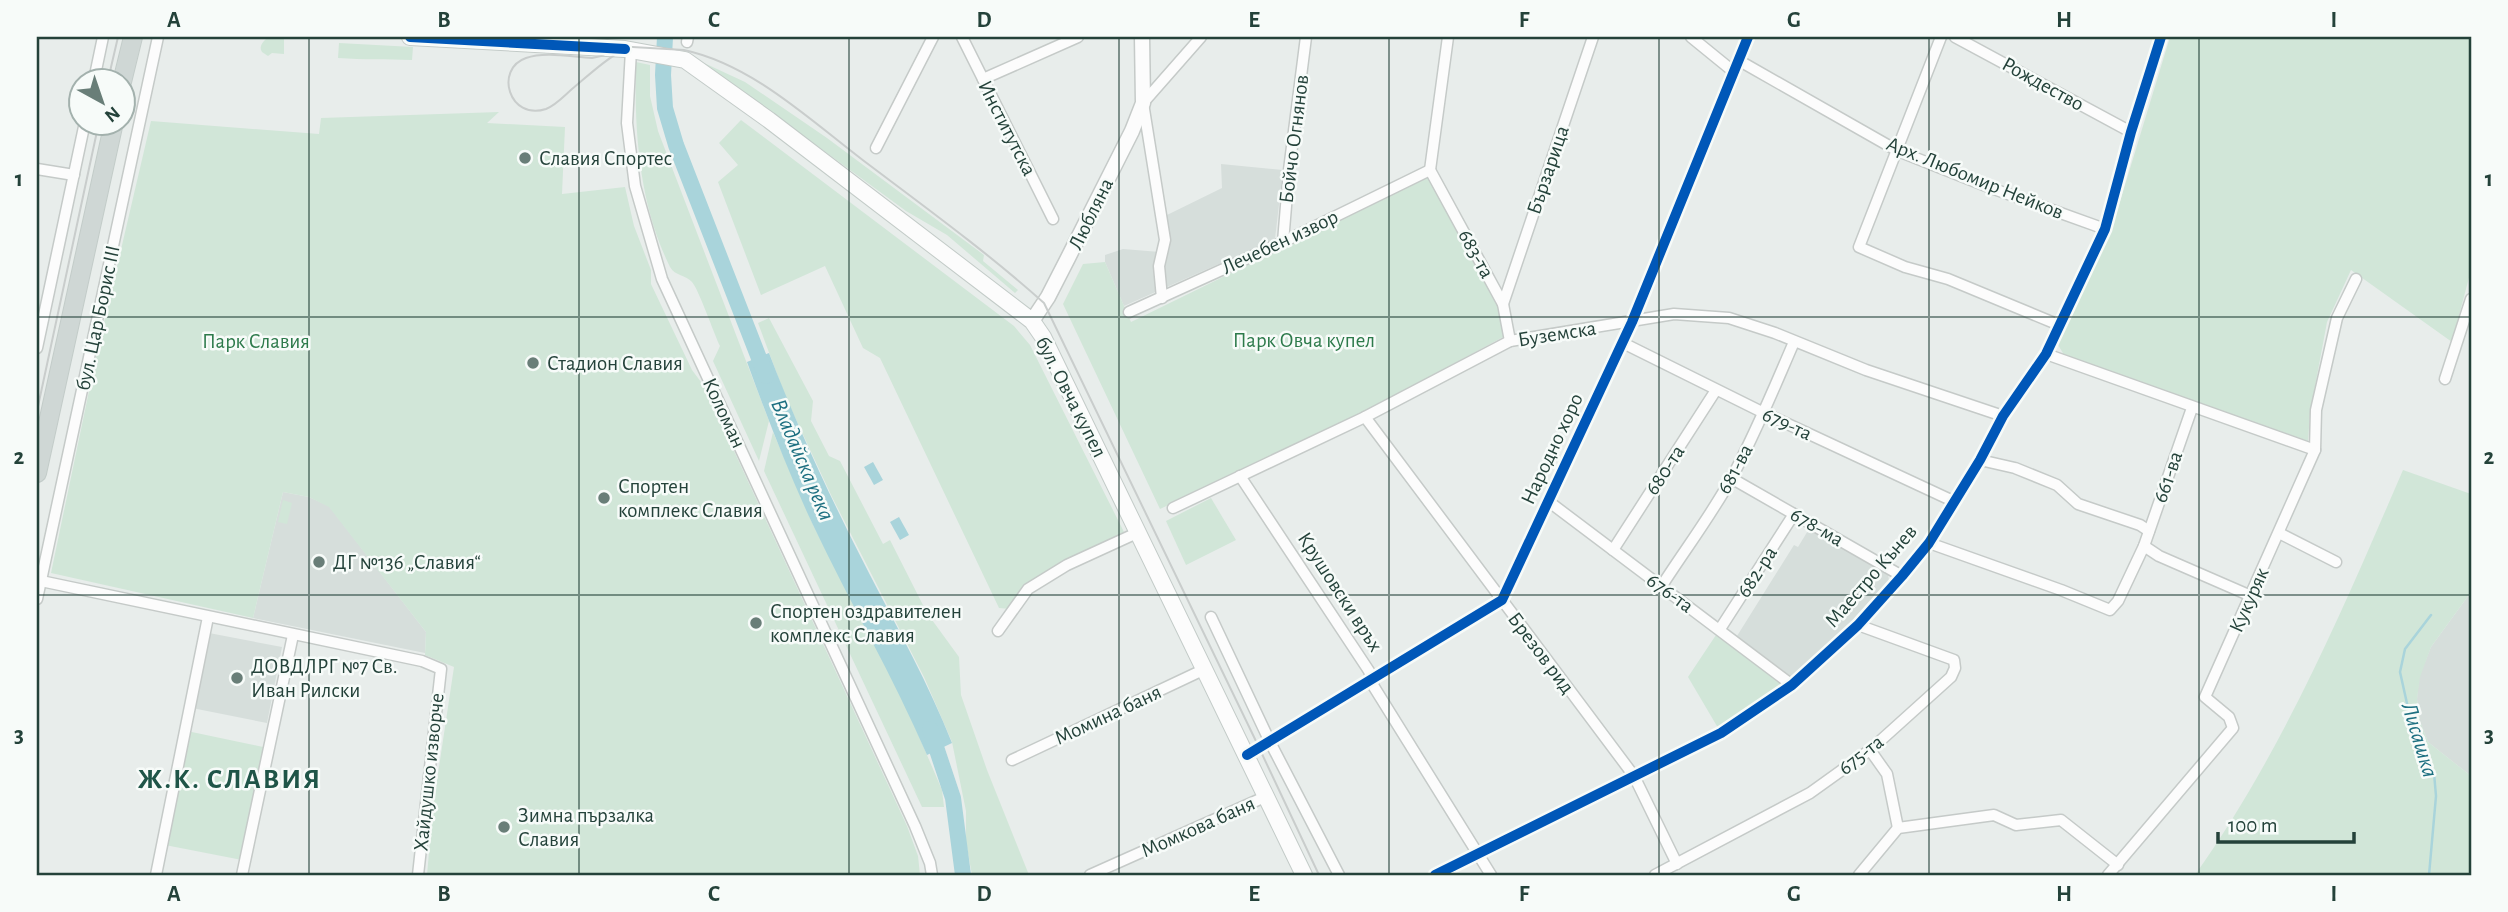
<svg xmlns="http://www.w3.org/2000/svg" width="2508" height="912" font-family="'Alegreya Sans',sans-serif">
	<rect width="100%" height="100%" fill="#e8edeb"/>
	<g fill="#d6dedb">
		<polygon points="1221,164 1283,170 1275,239 1124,306 1105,262 1105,255 1123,249 1160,252 1167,215 1222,188"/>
		<polygon points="283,492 309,497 329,506 426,632 425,653 253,618"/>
		<polygon points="1809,529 1888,575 1889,580 1863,612 1792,677 1737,636 1794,545 1798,547"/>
		<polygon points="2471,592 2471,776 2428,742 2420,721 2417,699 2419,677 2431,647"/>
		<polygon points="209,633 282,647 267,723 192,708"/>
	</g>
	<g fill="#d1e6d8">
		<path d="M269,37L284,38V54L272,53L268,56L262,52C258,46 264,40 269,37Z"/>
		<polygon points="2170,37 2471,37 2471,270 2452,342 2351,270 2327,322 2310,413 2308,441 2064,355 2057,343 2111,231"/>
		<path d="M339,43L413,47L412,60C386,59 364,60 338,58Z"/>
		<path d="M636,62L650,65V96L658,131L769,421L759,461L713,361L720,346C714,334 699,290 692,282C686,275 675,276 670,267C639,204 634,131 636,62Z"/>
		<polygon points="704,63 745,82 827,138 984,255 983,261 1018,290 1015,293 947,235 906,211"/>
		<polygon points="499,112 487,123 565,127 562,194 625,187 634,226 651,270 651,284 692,370 704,386 907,826 918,856 920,875 427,875 433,807 454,667 425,655 426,632 329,507 309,497 283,492 253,618 51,573 98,348 151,121 319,134 321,118"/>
		<polygon points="741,120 1014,326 1030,345 1125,534 1065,562 1010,609 999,608 880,358 863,348 825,266 761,295 718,182 738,165 719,143"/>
		<polygon points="1429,176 1499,305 1505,336 1360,414 1160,509 1063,304 1083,264 1105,262 1131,322"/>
		<polygon points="769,318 813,401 811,421 829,456 840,461 883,544 890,540 927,613 959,657 961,695 987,770 1029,875 972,875 966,842 966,811 952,742 924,677 832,497 786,398 758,323"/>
		<polygon points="773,432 814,527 903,699 942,790 944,807 922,807 764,471"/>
		<path d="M2403,470L2471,494V592L2431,647L2420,677L2417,699L2420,721L2428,742L2471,776V875H2195C2283,751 2343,609 2403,470Z"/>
		<polygon points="1211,498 1236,540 1186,565 1166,521"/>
		<polygon points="283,500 292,503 287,524 278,522"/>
		<polygon points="1720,629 1792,685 1721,733 1688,677"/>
		<polygon points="187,731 263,747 242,860 165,845"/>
	</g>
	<g fill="#a9d4db">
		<path d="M769,353C798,429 833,503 870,575C899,631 929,685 952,743L927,755C893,676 850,603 813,525C788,472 767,417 747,362Z"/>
		<polygon points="873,462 883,480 874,485 864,467"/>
		<polygon points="899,517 909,535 900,540 890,522"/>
	</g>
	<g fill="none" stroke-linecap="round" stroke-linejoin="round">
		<polyline stroke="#a9d4db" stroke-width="2.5" points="2429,875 2436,796 2434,773 2418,753 2400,672 2405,649 2431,615"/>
		<g stroke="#a9d4db" stroke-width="16">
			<polyline points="665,37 663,75 665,108 676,145 766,376"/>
			<polyline points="930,729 953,798 963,875"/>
		</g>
		<g stroke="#c5cac8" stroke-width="13">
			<g id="minor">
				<polyline points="962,37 1053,219"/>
				<polyline points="1691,37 1734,72"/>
				<polyline points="1941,37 1859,247 1905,267 1948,279 2059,325"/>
				<polyline points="1955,37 2131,132"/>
				<polyline points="687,42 688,37"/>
				<polyline points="631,50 627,123 635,186 662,279 915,826 930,863 932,875"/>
				<polyline points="1738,60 1898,151 1991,188 2105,229"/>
				<polyline points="983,79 1078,37"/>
				<polyline points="94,80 103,37"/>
				<polyline points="876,148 933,37"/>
				<polyline points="37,169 74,175"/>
				<polyline points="1430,170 1503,304 1510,341"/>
				<polyline points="1430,170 1448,37"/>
				<polyline points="1283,242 1289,170 1306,37"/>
				<polyline points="1162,298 1159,266 1165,240 1143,103 1201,37"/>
				<polyline points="1503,304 1593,37"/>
				<polyline points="1129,312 1283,242 1430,170"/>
				<polyline points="1623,343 1764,413 1953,501"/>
				<polyline points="37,348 85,122"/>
				<polyline points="2046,354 2315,450"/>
				<polyline points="2445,379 2471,299"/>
				<polyline points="1365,417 1634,776 1677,864"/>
				<polyline points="1980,460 2015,468 2057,485 2078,504 2140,525 2149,531"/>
				<polyline points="1240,476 1369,671 1374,687 1491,875"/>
				<polyline points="1731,478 1902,576"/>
				<polyline points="1548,501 1792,685"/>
				<polyline points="1173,508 1365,417 1510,341 1674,314 1729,318 1775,333 1866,370 2003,416"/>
				<polyline points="2279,533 2336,562"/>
				<polyline points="1929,543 2061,590 2110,610 2118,601 2144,546 2192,408"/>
				<polyline points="2144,546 2159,556 2251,596"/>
				<polyline points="1613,550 1716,390"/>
				<polyline points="41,581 422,661 441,669 418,875"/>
				<path d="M1661,587C1684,551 1710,517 1731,479C1755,435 1774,388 1794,342"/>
				<polyline points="37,599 158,37"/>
				<polyline points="1211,617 1270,742 1339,875"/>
				<polyline points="1720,629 1794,514"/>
				<polyline points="998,631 1028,589 1067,565 1139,532"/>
				<polyline points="1870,750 1887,774 1898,828"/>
				<polyline points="1247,755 1502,600 1632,322 1748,37"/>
				<polyline points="1012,760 1205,669"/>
				<polyline points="156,875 208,617"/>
				<polyline points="242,875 293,635"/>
				<polyline points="1090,875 1267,796"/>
				<polyline points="1435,875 1721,733 1792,685 1858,625 1902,576 1929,543 1980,460 2003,416 2046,354 2105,229 2131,132 2161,37"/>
				<polyline points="1655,875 1810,793 1870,750 1951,677 1955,668 1954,660 1858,625"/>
				<polyline points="1859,875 1898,828 1994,815 2016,825 2061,820 2118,865"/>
				<polyline points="2108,875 2233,728 2229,717 2205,697 2315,450 2316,410 2337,318 2356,279"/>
			</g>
		</g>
		<g stroke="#c5cac8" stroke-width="17">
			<polyline id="tertiary" points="1032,321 1048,297 1068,258 1132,131 1143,103 1142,37"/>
		</g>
		<g stroke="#c3cbc8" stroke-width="18">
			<polyline id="secondary" points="410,37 625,49 685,60 769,120 1032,321 1043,337 1304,875"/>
		</g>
		<g stroke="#c3ccc9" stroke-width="20">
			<g id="primary">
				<polyline points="122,82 133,37"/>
				<polyline points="37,473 114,122"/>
			</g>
		</g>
		<use href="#minor" stroke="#fcfcfc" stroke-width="10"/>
		<use href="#tertiary" stroke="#fcfcfc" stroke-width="14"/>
		<use href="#secondary" stroke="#fcfcfc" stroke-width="16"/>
		<use href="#primary" stroke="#cfd7d5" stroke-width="18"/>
		<g stroke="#c9cdcc" stroke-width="2">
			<path d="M459,37L684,50C753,65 810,120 864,161C925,207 987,252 1044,303L1254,737L1319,875"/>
			<path d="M620,46L601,56L592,58C572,57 545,51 526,58C494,69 509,121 546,109C556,105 564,96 572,89C590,74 607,58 628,47"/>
			<polyline points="108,80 118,37"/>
			<polyline points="37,411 99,122"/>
		</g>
		<g stroke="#f7fbf9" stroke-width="15">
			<g id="cycleway">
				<polyline points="410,37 625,49"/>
				<polyline points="1247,755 1502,600 1632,322 1748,37"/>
				<polyline points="1435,875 1721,733 1792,685 1858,625 1902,576 1929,543 1980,460 2003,416 2046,354 2105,229 2131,132 2161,37"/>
			</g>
		</g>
		<use href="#cycleway" stroke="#0057b8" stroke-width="10"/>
	</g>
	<path fill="none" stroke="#24423a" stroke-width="2" stroke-opacity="0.55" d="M309,37V875M579,37V875M849,37V875M1119,37V875M1389,37V875M1659,37V875M1929,37V875M2199,37V875M37,317H2471M37,595H2471"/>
	<g fill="#697e78" stroke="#f7fbf9" stroke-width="2.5">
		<circle cx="525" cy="158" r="7"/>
		<circle cx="533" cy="363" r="7"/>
		<circle cx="604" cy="498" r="7"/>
		<circle cx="319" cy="562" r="7"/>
		<circle cx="756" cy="623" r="7"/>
		<circle cx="237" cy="678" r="7"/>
		<circle cx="504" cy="827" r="7"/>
	</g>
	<g text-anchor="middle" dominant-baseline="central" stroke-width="5" stroke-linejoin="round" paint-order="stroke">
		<g font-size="21" fill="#24423a" stroke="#f7fbf9">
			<text transform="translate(2043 84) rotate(29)">Рождество</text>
			<text transform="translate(1007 128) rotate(63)">Институтска</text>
			<text transform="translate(1294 139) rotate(-83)">Бойчо Огнянов</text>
			<text transform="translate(1548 170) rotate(-71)">Бързарица</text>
			<text transform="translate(1975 178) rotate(22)">Арх. Любомир Нейков</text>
			<text transform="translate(1091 214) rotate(-64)">Любляна</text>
			<text transform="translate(1280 242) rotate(-25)">Лечебен извор</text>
			<text transform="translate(1476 254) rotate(61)">683-та</text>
			<text transform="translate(98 318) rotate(-78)">бул. Цар Борис III</text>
			<text transform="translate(1557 334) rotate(-9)">Буземска</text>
			<text transform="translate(1071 397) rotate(63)">бул. Овча купел</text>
			<text transform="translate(724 413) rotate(65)">Коломан</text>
			<text transform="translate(1787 424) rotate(25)">679-та</text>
			<text transform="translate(1552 449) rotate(-65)">Народно хоро</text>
			<text transform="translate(1735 469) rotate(-62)">681-ва</text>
			<text transform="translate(1665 470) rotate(-57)">680-та</text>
			<text transform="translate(2168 477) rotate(-71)">661-ва</text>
			<text transform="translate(1817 527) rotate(30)">678-ма</text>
			<text transform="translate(1757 572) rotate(-57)">682-ра</text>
			<text transform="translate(1871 576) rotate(-49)">Маестро Кънев</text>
			<text transform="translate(1340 592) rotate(57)">Крушовски връх</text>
			<text transform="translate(1670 593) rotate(36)">676-та</text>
			<text transform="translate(2249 600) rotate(-66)">Кукуряк</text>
			<text transform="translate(1541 653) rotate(53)">Брезов рид</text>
			<text transform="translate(1108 715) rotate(-25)">Момина баня</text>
			<text transform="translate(1861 755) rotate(-38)">675-та</text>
			<text transform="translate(429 772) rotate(-84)">Хайдушко изворче</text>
			<text transform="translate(1198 827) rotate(-24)">Момкова баня</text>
		</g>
		<g font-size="21" fill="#24423a" stroke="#f7fbf9" text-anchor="start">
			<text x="539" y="158">Славия Спортес</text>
			<text x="547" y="363">Стадион Славия</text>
			<text x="618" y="486">Спортен<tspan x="618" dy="24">комплекс Славия</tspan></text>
			<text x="333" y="562">ДГ №136 „Славия“</text>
			<text x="770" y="611">Спортен оздравителен<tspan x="770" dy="24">комплекс Славия</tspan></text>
			<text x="251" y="666">ДОВДЛРГ №7 Св.<tspan x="251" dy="24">Иван Рилски</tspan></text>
			<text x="518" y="815">Зимна пързалка<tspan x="518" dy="24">Славия</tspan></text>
		</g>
		<g font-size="21" fill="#2d7a4b" stroke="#f7fbf9">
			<text x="1304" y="340">Парк Овча купел</text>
			<text x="256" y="341">Парк Славия</text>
		</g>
		<g font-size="23" font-style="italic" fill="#1c6f80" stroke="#f7fbf9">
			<text transform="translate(802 460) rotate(67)">Владайска река</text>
			<text transform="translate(2419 740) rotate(73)">Лисашка</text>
		</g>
		<g font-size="28" font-weight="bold" letter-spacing="2" fill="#1f5548" stroke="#f7fbf9">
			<text x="230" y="780">Ж.К. СЛАВИЯ</text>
		</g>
	</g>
	<rect width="2508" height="912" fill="none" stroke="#f7fbf9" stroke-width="77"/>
	<g transform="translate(102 102) rotate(140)"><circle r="33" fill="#f7fbf9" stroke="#a3b1ad" stroke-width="2"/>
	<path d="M0-5L12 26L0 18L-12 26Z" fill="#697e78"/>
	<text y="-10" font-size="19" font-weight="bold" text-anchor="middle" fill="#24423a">N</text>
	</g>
	<path d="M2218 832v10h136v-10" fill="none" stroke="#24423a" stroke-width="3.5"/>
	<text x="2228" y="832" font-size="21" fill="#24423a" stroke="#f7fbf9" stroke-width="5" paint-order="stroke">100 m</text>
	<rect x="38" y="38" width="2432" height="836" fill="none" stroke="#24423a" stroke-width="2.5"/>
	<g font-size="23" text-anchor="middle" font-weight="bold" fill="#24423a">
		<text x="174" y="27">A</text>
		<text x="444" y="27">B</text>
		<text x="714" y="27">C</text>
		<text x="984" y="27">D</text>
		<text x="1254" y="27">E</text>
		<text x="1524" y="27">F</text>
		<text x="1794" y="27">G</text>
		<text x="2064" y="27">H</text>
		<text x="2334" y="27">I</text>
		<text x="19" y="186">1</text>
		<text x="2489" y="186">1</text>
		<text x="19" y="464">2</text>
		<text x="2489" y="464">2</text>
		<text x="19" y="742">3</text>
		<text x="2489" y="742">3</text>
		<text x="174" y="901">A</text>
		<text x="444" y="901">B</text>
		<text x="714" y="901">C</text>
		<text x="984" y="901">D</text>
		<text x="1254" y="901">E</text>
		<text x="1524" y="901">F</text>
		<text x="1794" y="901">G</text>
		<text x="2064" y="901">H</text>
		<text x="2334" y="901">I</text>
	</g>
</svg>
